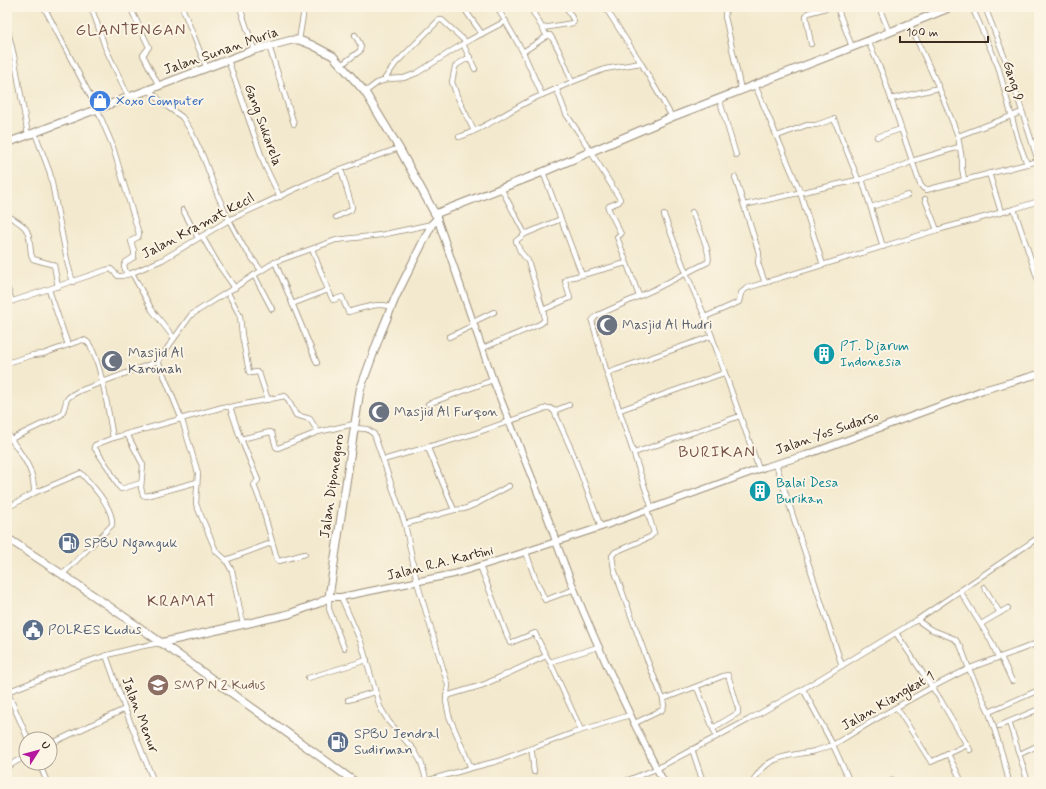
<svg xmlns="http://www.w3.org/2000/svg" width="1046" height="789" font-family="Mynerve,sans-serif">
	<rect width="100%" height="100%" fill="#fcf5e5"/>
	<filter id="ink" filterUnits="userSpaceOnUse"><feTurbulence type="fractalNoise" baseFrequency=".025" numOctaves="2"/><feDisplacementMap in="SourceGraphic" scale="8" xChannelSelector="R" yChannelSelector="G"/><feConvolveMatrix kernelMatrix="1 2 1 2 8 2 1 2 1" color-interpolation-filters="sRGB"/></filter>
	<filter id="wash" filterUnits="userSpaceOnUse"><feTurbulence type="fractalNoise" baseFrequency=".012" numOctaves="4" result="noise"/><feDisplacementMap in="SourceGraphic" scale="16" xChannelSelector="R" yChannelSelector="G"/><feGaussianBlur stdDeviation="0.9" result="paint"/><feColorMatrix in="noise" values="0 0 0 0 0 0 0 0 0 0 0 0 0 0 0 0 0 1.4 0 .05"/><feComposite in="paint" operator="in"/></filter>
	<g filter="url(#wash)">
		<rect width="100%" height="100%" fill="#f3e9ce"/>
	</g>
	<g filter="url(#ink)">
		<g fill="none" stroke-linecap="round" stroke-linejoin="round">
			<g stroke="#978a76" stroke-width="6">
				<g id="minor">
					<polyline points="44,7 97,109 112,144 139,234 138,237 131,241 134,251 134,257 126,262 124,266 127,275"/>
					<polyline points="91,7 97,23 105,47 129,98"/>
					<polyline points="130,7 149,47 143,55 159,86"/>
					<polyline points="182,7 207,69"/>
					<polyline points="240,7 254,50"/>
					<polyline points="463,7 482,34"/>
					<polyline points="497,7 523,52 547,36 530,7"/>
					<polyline points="605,7 641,63 672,117"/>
					<polyline points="726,7 725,17 727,25 741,90"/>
					<polyline points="837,7 852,47"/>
					<polyline points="879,7 889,32"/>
					<polyline points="972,7 998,66 1018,140 1027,164"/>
					<polyline points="985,7 1006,61 1039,164"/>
					<polyline points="909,23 939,88 958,136 962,160 962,168 964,179"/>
					<polyline points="7,27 14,56 28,135"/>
					<polyline points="543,28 573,23 574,21 566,7"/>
					<path d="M547,36L550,35C560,49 566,67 572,82L605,69L641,63"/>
					<polyline points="299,40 303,16 303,7"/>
					<polyline points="868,41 883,75 920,184 923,188 926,190 1038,161"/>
					<polyline points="463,44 475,69"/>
					<polyline points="811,44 806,16 808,13 829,7"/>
					<polyline points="269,46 294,124"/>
					<polyline points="470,57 458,64 455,67 452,82 457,96 474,131"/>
					<polyline points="228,60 265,166 280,197"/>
					<polyline points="341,65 360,51 361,46 355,35"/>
					<polyline points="383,81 396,63 439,20 442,20 466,42"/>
					<polyline points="755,85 799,189 823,265"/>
					<polyline points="149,90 165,105 182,117 191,131 204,159 218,196 229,220 243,246 261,270"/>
					<polyline points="557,90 566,114 581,136 620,199 619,202 609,206 608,208 621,234 617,237 639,296"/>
					<polyline points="365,92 377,83 388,79 404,78 417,73 466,42 506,21"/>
					<polyline points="542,95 572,82"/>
					<polyline points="719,98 736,155"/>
					<polyline points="891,99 939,88"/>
					<polyline points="35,133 50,173 68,265 73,282"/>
					<polyline points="777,136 807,125 816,125 834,119 858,179"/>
					<polyline points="958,136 1022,112"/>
					<path d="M459,137C488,128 514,106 542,95L523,52"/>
					<polyline points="877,137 901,129"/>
					<polyline points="543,172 582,275 568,278 565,281 570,298 543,310"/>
					<polyline points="989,173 1001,212"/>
					<polyline points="735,177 759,253 758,263 765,283"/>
					<polyline points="862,179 883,247"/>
					<polyline points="501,188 525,234"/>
					<polyline points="925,199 937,230"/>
					<polyline points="744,205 862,179 905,165 912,161 959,147"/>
					<polyline points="871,207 908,195"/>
					<polyline points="1014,209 1039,283"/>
					<polyline points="183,210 198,238"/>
					<path d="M7,215C20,224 29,225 30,244C31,250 30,254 33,259L54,265L58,287"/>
					<polyline points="664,215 686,273 705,317 759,469"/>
					<polyline points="336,217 351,210 352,207 341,169"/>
					<polyline points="202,236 218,264 235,288"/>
					<polyline points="312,249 328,290"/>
					<polyline points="275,262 317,363"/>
					<polyline points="132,273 152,310 174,338"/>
					<polyline points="254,275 272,309"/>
					<polyline points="582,275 626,263"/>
					<polyline points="7,287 12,301"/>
					<polyline points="49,290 68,345"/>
					<polyline points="228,293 240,316 242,335 249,372 251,373 257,372 259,373 268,400"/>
					<polyline points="7,303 106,270 111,269 118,276 122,276 132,273 162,260 229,220 306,184 341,169 399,148"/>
					<path d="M292,304L328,290L333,300L342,297L348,312C362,308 378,302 391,307"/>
					<polyline points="705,317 739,302 741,293 747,288 937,230 1014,209 1039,201"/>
					<polyline points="473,322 494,312"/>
					<polyline points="449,337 474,325"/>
					<polyline points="483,348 540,324 544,321 544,313 528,261 520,251 516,241 525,234 561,219"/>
					<polyline points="158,361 182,420 198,473 196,504 216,551 226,560 232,571 243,624"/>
					<path d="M7,363L33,355L43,354L82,340C85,340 87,341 89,344C101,361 109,416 113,438L223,407H230L239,434L258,480L254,485L262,506L277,559L279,561L305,554"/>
					<polyline points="607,373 712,336"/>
					<polyline points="428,404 493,380"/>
					<polyline points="230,407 285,396 287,398 296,415 310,419 318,432"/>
					<polyline points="620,410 724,373"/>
					<polyline points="554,411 569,405"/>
					<polyline points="354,428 367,429 374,434 383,460"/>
					<path d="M7,433C19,453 35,467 34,493L7,508"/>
					<polyline points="127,434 143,465 141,488 143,495 146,496 197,482"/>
					<polyline points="113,438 95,445 94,447 109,469 119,487 121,489 141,483"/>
					<path d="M11,439L61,415C70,401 59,401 79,391L158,361L191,315L275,262L336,240L381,235L432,224"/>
					<polyline points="241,439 270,432 272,433 276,447 278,448 318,432 354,424"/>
					<polyline points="428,448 454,510"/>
					<polyline points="634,453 740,416"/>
					<polyline points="776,464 842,666"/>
					<path d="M34,493L81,473C92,485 114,508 112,525L63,574"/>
					<path d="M652,509L607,373L592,321L596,316L655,289L708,262C712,253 696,222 692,212"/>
					<polyline points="647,510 654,533 650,537 615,552 612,556 614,569 646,657 663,699"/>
					<polyline points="405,524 454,510 464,509 476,504 509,486"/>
					<polyline points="601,527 572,451 554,411 550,408 547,408 473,434 383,460 405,524 417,582 448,685 446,701 449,716 471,768 498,761 573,733 630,715"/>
					<polyline points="526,552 535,578 545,600 575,589"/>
					<polyline points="226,560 271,543"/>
					<polyline points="480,566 510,643 535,633 546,656"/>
					<polyline points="984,587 1000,613"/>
					<polyline points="960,591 991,641 998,657"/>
					<polyline points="329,597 329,609 344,648"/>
					<polyline points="341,597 361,642 380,707 389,722 414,750 421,762 427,782"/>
					<polyline points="917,620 930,629 955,639 961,647 969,669 989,712 1003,757 1009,782"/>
					<polyline points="981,624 1008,608"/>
					<polyline points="896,633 940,699 970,750"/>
					<polyline points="106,655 125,709 154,782"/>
					<polyline points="1001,657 1012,681"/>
					<polyline points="550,662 598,647"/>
					<polyline points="308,678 367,660"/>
					<polyline points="695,687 723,676 728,675 738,708 738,713 713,728"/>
					<polyline points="803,689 833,745 850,782"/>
					<polyline points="7,691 28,739"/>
					<path d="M7,692C57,673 107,651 160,643"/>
					<polyline points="446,696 483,685 546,656 550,662 581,730"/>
					<polyline points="348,700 375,692"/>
					<polyline points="897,708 931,762 948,754"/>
					<polyline points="989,712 1039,690"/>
					<polyline points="1009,722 1027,779 1030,782"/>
					<polyline points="635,723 662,710 664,706 663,699 695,687 698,690 716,736"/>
					<polyline points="999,726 1039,709"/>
					<polyline points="50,744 125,709"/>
					<path d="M531,749C534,758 532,763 534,772"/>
					<polyline points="692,749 703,782"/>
					<polyline points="1020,754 1039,745"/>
					<polyline points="39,763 47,782"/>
					<polyline points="7,767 26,756"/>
					<polyline points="426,781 471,768"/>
					<polyline points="623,782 656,769 748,720 803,689 917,620 1039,537"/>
					<path d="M753,782C766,755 789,756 815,751C821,749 827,747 833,745C877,718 922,691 968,669C991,659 1016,653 1039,642"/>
					<polyline points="889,782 894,780"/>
					<polyline points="962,782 948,754 967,745"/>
				</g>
			</g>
			<g stroke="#978a76" stroke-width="8">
				<g id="tertiary">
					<path d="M436,215L493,380L549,521C572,591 603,659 635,725C645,744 653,763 664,782"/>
					<polyline points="329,597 341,597 454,574 513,556 601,527 765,467 806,455 983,390 1039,374"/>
				</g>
			</g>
			<g stroke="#978a76" stroke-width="9">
				<g id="secondary">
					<polyline points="7,143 254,50 292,40 299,40 312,45 333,56 365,92 399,148 435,214 543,172 672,117 868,41 951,7"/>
					<path d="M7,538C126,615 240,699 355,782"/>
					<polyline points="160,643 289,614 319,603 329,597 360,390 380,335 396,296 432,224 437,219"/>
				</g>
			</g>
			<use href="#minor" stroke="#fff" stroke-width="4.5"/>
			<use href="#tertiary" stroke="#fff" stroke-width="6"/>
			<use href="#secondary" stroke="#fff" stroke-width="7"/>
		</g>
	</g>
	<defs>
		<g id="shop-disc" transform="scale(1.15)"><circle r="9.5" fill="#3f7fe0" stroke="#fcf5e5"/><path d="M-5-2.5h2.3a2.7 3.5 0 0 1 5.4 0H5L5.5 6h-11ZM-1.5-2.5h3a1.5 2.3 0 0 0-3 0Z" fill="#fff"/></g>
		<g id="mosque-disc" transform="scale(1.15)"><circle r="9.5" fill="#6b7280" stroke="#fcf5e5"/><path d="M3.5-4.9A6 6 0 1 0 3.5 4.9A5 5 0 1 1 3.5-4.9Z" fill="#fff"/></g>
		<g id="building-disc" transform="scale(1.15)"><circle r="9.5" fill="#0f9aa8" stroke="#fcf5e5"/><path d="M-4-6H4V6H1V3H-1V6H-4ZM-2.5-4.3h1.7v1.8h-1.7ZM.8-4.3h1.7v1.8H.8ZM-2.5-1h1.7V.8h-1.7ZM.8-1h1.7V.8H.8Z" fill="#fff"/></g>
		<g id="fuel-disc" transform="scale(1.15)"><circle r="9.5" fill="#5c6f8a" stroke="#fcf5e5"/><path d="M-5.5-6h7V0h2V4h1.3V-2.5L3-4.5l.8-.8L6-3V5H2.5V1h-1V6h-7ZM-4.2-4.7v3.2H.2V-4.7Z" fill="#fff"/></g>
		<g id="civic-disc" transform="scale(1.15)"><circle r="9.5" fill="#5c6f8a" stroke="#fcf5e5"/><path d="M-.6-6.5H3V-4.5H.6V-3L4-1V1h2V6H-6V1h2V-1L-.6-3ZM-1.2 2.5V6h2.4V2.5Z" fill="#fff"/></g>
		<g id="school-disc" transform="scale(1.15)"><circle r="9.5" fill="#8d6e63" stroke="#fcf5e5"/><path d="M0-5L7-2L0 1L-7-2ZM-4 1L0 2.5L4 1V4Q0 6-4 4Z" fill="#fff"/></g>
	</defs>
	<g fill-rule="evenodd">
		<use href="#shop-disc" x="100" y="101"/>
		<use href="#mosque-disc" x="607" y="325"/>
		<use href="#building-disc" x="824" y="354"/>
		<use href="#mosque-disc" x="112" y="361"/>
		<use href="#mosque-disc" x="379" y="412"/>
		<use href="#building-disc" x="760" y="491"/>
		<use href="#fuel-disc" x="69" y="543"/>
		<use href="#civic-disc" x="33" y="630"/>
		<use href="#school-disc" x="158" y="685"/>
		<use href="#fuel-disc" x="338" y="742"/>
	</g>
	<g text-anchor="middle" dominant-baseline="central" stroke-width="4" stroke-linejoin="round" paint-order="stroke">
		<g font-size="14" fill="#3b2a1e" stroke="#fcf5e5">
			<text transform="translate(221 51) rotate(-19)">Jalan Sunan Muria</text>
			<text transform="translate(1013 81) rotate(73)">Gang 9</text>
			<text transform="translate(263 125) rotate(70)">Gang Sukarela</text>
			<text transform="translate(198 226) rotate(-28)">Jalan Kramat Kecil</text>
			<text transform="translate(827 433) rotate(-19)">Jalan Yos Sudarso</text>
			<text transform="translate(332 486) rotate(-82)">Jalan Diponegoro</text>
			<text transform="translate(440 563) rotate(-14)">Jalan R.A. Kartini</text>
			<text transform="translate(888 701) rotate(-30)">Jalan Kiangkat 1</text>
			<text transform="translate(140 715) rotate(69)">Jalan Menur</text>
		</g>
		<g font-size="14" fill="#366cbe" stroke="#fcf5e5" text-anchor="start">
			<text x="116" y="101">Xoxo Computer</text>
		</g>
		<g font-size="14" fill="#5b616d" stroke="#fcf5e5" text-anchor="start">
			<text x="622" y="325">Masjid Al Hudri</text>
			<text x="128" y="353">Masjid Al<tspan x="128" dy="16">Karomah</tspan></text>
			<text x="394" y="412">Masjid Al Furqon</text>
		</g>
		<g font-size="14" fill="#0d838f" stroke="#fcf5e5" text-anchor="start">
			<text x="840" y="346">PT. Djarum<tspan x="840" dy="16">Indonesia</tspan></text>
			<text x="776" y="483">Balai Desa<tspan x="776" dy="16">Burikan</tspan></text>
		</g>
		<g font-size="14" fill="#4e5e75" stroke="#fcf5e5" text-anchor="start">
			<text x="84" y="543">SPBU Nganguk</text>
			<text x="48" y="630">POLRES Kudus</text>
			<text x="354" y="734">SPBU Jendral<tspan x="354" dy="16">Sudirman</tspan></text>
		</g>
		<g font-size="14" fill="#785e54" stroke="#fcf5e5" text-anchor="start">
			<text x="174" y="685">SMP N 2 Kudus</text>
		</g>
		<g font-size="16" letter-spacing="1" fill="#744e44" stroke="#fcf5e5">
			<text x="131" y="30">GLANTENGAN</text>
			<text x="717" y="452">BURIKAN</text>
			<text x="182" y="601">KRAMAT</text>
		</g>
	</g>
	<rect width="1046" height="789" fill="none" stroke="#fcf5e5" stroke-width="24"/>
	<g transform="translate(38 751) rotate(54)"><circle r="19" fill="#fcf5e5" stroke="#afa495"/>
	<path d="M0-3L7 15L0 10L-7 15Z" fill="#b5179e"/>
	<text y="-6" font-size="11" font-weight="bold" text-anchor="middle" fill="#3b2a1e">U</text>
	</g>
	<path d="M900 36v6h88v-6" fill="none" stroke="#3b2a1e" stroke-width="2"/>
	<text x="906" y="36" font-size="12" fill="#3b2a1e" stroke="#fcf5e5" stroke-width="3" paint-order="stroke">100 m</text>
</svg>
